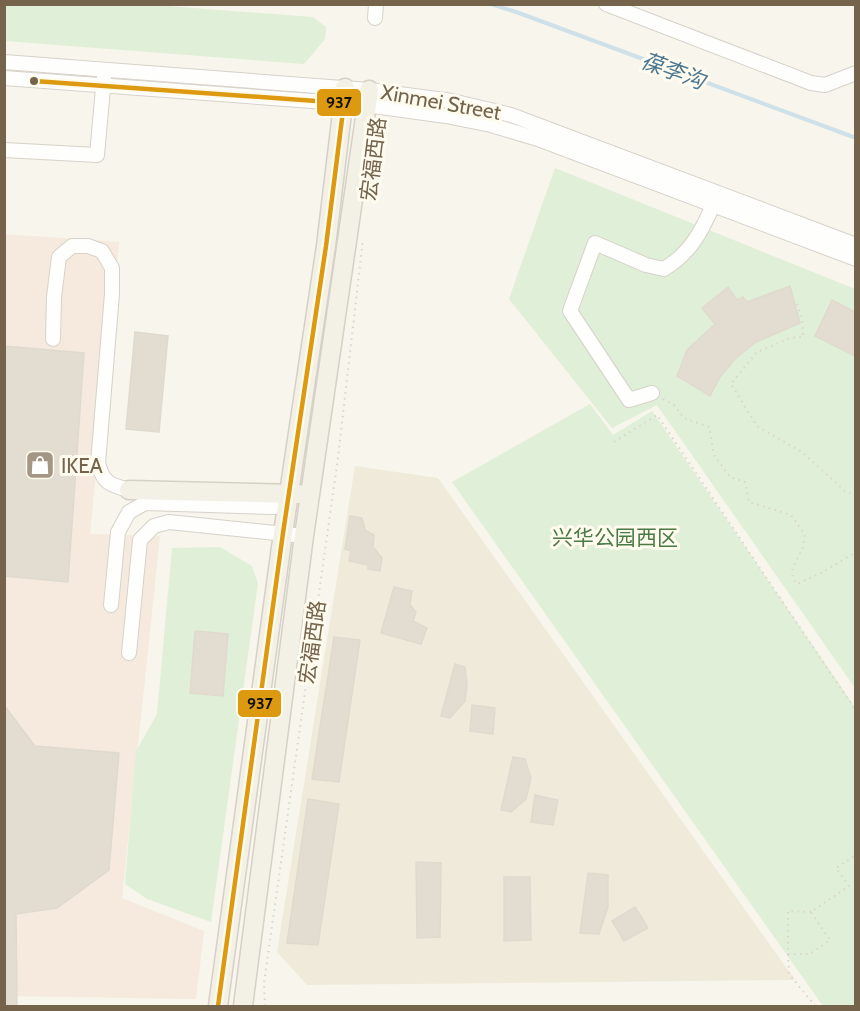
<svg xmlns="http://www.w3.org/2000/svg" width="860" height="1011" font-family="Cabin,'Noto Sans SC',sans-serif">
	<rect width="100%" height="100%" fill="#f7f5ec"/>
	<polygon fill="#f0eada" points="355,466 438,478 795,980 307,985 277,952"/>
	<polygon fill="#f5eadd" points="4,234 119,242 90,534 160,536 122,898 204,931 196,999 5,996"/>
	<g fill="#e0efd7">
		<polygon points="4,5 155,5 313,17 326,27 325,39 304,64 5,41"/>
		<polygon points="555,168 855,289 855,688 657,405 612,428 509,299"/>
		<polygon points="590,404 613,435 652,411 855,707 855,1006 823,1006 452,482"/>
		<polygon points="220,547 252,566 258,583 211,922 147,899 125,884 136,751 157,714 172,548"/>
	</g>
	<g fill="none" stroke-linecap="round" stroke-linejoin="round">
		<polyline stroke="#cee1e8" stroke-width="4" points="491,4 519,13 856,138"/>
	</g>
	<g fill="#e2dcd1" stroke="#e0dace" stroke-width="1.5">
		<polygon points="790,286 800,323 756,342 736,358 720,377 710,396 677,376 687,350 715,324 702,308 728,287 737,300 743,297 747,302"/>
		<polygon points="832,300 855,312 855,356 815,336"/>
		<polygon points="135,332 168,336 159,432 126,429"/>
		<polygon points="4,346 84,353 68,582 4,576"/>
		<polygon points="350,516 362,518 365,530 374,535 373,547 382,558 380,571 368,569 368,565 349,561 351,551 345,549"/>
		<polygon points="394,587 412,591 410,605 416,612 413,621 427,628 421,644 381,633"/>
		<polygon points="195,631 228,634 223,696 190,693"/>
		<polygon points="334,637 360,640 339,782 312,779"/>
		<polygon points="455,664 465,667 467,685 465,701 450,718 441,716"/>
		<polygon points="4,705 35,746 119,753 109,870 57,908 16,914 17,1006 4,1006"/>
		<polygon points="472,705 495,708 493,734 470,731"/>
		<polygon points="513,757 525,759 531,778 526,799 511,812 501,810"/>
		<polygon points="535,795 558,800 553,825 531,822"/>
		<polygon points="308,799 339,804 318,945 287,943"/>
		<polygon points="416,862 441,863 440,937 417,938"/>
		<polygon points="588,873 608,875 608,907 599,934 580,933"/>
		<polygon points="504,877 530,877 531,940 504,941"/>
		<polygon points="635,907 648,928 624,941 612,921"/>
	</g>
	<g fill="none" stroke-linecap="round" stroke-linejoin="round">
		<g stroke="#d7d2ca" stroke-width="16">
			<g id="minor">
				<polyline points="606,4 811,83 825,85 856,73"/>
				<polyline points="375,18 376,4"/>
				<polyline points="4,62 369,90 452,101 511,115 856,245"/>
				<polyline points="4,78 366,105 446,116 491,125 538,139 856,259"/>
				<polyline points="4,150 97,155 104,77"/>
				<path d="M53,339L54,297L59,257L72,246H88L102,251L112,268V294L98,463C103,483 110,485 129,490"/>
				<path d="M652,393L629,400L570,311L595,243L646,265L664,269C690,253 701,233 713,205"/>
				<polyline points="111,605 118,532 129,512 145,503 274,507"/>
				<polyline points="129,653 140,540 154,526 169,522 304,536"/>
			</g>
		</g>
		<g stroke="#d6d0c6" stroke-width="21">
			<g id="major">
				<polyline points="129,490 299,494"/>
				<polyline points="218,1006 283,533 326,246 345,88"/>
				<polyline points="243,1006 304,536 369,90"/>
			</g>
		</g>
		<g stroke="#dad5cf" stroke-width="2" stroke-dasharray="1.5 4.5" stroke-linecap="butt">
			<polyline points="797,304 802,318 803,337 790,338 757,352 731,384 757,426 802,452 845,491 856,495"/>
			<path d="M663,399L674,405L684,418L709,427L714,455L730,477L745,482L749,502L791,515L805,535C804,539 804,545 802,549C797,561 786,572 797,584L821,573L856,552"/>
			<polyline points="614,442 657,415 856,711"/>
			<polyline points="811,912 788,911 788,954 810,954 830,940 811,912 849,886 836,868 856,855"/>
			<polyline points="788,954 789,974 815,1006"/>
			<polyline points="265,1006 264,983 338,458 363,239"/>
		</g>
		<use href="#minor" stroke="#fefefc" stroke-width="14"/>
		<use href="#major" stroke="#f3f0e6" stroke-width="18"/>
		<g stroke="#fffbee" stroke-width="9">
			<polyline id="bus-1" points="34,81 344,103 326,246 283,533 218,1006"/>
		</g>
		<use href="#bus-1" stroke="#dd990f" stroke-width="4.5"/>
	</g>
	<defs>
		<g id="shop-square" transform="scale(1.5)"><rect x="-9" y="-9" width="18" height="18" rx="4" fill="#a39684" stroke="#fffbee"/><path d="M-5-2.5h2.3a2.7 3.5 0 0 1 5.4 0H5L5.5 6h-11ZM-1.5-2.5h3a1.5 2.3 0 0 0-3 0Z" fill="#fff"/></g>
	</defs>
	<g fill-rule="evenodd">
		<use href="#shop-square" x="40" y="465"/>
	</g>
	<circle fill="#76634c" stroke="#fffbee" stroke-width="2" cx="34" cy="81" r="5"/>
	<g text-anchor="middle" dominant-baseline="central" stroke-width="6" stroke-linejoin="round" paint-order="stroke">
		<g font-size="21" fill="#76634c" stroke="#fffbee">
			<text transform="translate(441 102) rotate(10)">Xinmei Street</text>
			<text transform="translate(373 159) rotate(-83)">宏福西路</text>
			<text transform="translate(312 642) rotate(-82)">宏福西路</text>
		</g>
		<g font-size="21" fill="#76634c" stroke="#fffbee" text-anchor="start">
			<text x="61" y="465">IKEA</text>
		</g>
		<g font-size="21" fill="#4a7b44" stroke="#fffbee">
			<text x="615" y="537">兴华公园西区</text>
		</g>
		<g font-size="22" font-style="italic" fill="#497690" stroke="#fffbee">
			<text transform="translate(673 71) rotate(20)">葆李沟</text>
		</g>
	</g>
	<g stroke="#fffbee" stroke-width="2">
		<rect x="316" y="88" width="46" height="29" rx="6" fill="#dd990f"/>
		<rect x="237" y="689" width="45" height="29" rx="6" fill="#dd990f"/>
	</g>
	<g font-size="16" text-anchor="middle" font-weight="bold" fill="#111">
		<text x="339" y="108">937</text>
		<text x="260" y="709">937</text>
	</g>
	<rect width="860" height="1011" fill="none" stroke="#76634c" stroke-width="12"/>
</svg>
